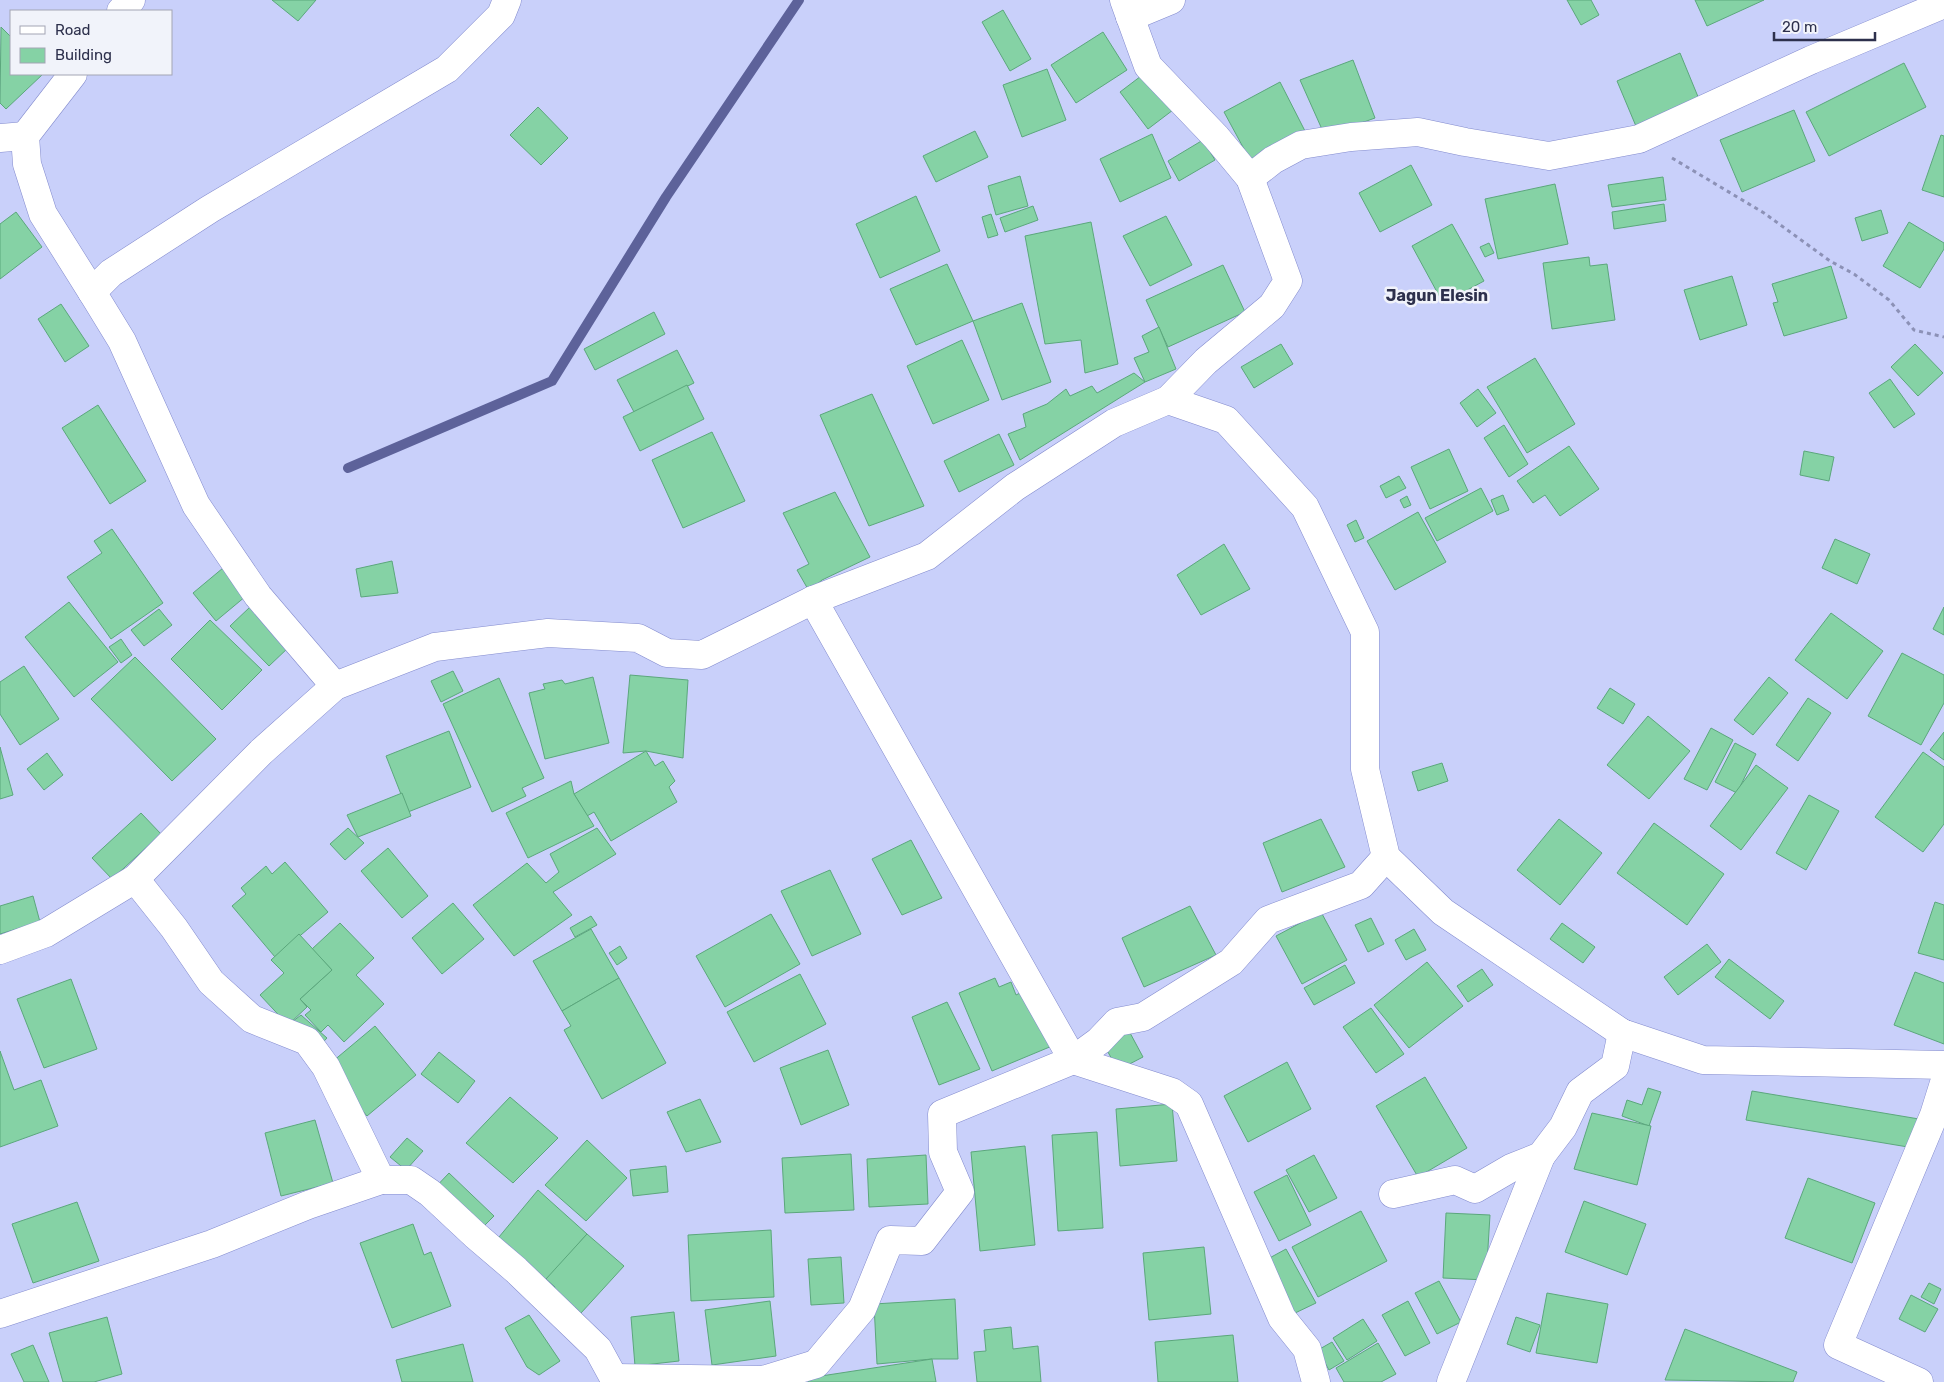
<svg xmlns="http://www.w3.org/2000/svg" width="1944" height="1382" font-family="Rubik,sans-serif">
	<rect width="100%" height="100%" fill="#c9d0fa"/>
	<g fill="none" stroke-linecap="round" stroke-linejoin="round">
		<polyline stroke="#5d629a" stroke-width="10" points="348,468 552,381 666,197 799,0"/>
	</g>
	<g fill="#85d2a5" stroke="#5ba77c">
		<polygon points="272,0 316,0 298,21"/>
		<polygon points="1567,0 1591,0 1599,15 1581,25"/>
		<polygon points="1695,0 1764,0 1707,26"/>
		<polygon points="1003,10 1031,59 1010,71 982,22"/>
		<polygon points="1,27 11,37 11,74 43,74 6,109 0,103"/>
		<polygon points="1103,32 1127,70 1076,103 1051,65"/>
		<polygon points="1680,53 1701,104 1638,131 1617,81"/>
		<polygon points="1353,60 1375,118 1325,136 1300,80"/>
		<polygon points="1904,63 1926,107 1829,156 1806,112"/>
		<polygon points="1047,69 1066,120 1022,137 1003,85"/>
		<polygon points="1145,73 1173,110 1148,129 1120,92"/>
		<polygon points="1280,82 1305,131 1250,160 1224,112"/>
		<polygon points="538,107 568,138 541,165 510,135"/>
		<polygon points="1794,110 1815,161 1742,192 1720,140"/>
		<polygon points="975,131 988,157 936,182 923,156"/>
		<polygon points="1152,134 1171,178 1120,202 1100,159"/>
		<polygon points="1941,135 1944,136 1944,197 1922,190"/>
		<polygon points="1203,140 1215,160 1179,181 1168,161"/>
		<polygon points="1411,165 1432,205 1380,232 1359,193"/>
		<polygon points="1020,176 1028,206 996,215 988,186"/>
		<polygon points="1663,177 1666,200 1612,207 1608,185"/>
		<polygon points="1555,184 1568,244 1498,259 1485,199"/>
		<polygon points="916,196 940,251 880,278 856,224"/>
		<polygon points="1664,204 1666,221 1614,229 1612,212"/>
		<polygon points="1033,206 1038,220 1005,232 1000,218"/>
		<polygon points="1881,210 1888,233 1862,241 1855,218"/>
		<polygon points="16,212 42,247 0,279 0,224"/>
		<polygon points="991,214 998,235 988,238 982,217"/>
		<polygon points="1166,216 1192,265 1150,286 1123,236"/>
		<polygon points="1091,222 1118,364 1085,373 1081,340 1045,344 1025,236"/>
		<polygon points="1909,222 1944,243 1944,249 1920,288 1883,266"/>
		<polygon points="1452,224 1484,281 1443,303 1412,246"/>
		<polygon points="1489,243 1494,253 1485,257 1480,247"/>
		<polygon points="1589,257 1590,266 1607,264 1615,320 1552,329 1543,263"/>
		<polygon points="947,264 973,321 916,345 890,289"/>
		<polygon points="1223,265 1245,312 1168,347 1146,300"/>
		<polygon points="1831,266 1847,318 1784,336 1773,303 1778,302 1772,284"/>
		<polygon points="1732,276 1747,325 1700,340 1684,290"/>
		<polygon points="1022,303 1051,382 1002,400 973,321"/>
		<polygon points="61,304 89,346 65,362 38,319"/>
		<polygon points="654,312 665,334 595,370 584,349"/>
		<polygon points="1159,327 1176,369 1145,382 1134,358 1149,352 1142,336"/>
		<polygon points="962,340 989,400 933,424 907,366"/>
		<polygon points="1281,344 1293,364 1254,388 1241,367"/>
		<polygon points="1915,344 1943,373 1918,396 1891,367"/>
		<polygon points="677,350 694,383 634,412 617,380"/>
		<polygon points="1535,358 1575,424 1527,453 1487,387"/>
		<polygon points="1134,373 1145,382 1020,460 1008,434 1026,427 1023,414 1047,404 1066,389 1070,396 1092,386 1097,393"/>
		<polygon points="1890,379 1915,414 1894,428 1869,393"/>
		<polygon points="687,385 704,419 640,451 623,417"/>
		<polygon points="1478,389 1496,413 1477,427 1460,403"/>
		<polygon points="872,394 924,506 869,526 820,415"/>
		<polygon points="98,405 146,481 110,504 62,428"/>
		<polygon points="1504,425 1528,464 1509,477 1484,438"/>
		<polygon points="712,432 745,501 683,528 652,460"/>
		<polygon points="999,434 1014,465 959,492 944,461"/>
		<polygon points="1569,446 1599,489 1560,516 1545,495 1533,503 1517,481"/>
		<polygon points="1449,449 1468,491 1430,509 1411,467"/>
		<polygon points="1804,451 1834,457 1829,481 1800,475"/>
		<polygon points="1399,476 1406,488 1386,498 1380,486"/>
		<polygon points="1481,488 1493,511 1437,541 1425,518"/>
		<polygon points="835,492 870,557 822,580 809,591 797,570 809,564 783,513"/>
		<polygon points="1503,495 1509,510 1497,515 1491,500"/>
		<polygon points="1407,496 1411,505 1404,508 1400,500"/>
		<polygon points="1418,512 1446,562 1395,590 1367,541"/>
		<polygon points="1356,520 1364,538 1355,542 1347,525"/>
		<polygon points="112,529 163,603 111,639 67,577 102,553 94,541"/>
		<polygon points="1835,539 1870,554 1857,584 1822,568"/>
		<polygon points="1224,544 1250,589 1201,615 1177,575"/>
		<polygon points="392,561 398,593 361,597 356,569"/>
		<polygon points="223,568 246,596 216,621 193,593"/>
		<polygon points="69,602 118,662 74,697 25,637"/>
		<polygon points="250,607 289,647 269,666 230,626"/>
		<polygon points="1944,607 1944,635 1933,629"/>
		<polygon points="159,609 172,625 144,646 131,630"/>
		<polygon points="1831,613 1883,651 1847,699 1795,660"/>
		<polygon points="210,620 262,670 222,710 171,659"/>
		<polygon points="121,639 132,655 121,663 109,647"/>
		<polygon points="1902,653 1944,675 1944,703 1921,745 1868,716"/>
		<polygon points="135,657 216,739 172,781 91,699"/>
		<polygon points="24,666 59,719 20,745 0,714 0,682"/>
		<polygon points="453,671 463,691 441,702 431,681"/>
		<polygon points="630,675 688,680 683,758 646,751 623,753"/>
		<polygon points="593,677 609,743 545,759 529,693 545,689 543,684 562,680 565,684"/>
		<polygon points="1769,677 1788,693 1753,735 1734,720"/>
		<polygon points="499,678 544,778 522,788 526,796 492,812 443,704"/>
		<polygon points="1610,688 1635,704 1623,724 1597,708"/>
		<polygon points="1808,698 1831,713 1798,761 1776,745"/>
		<polygon points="1648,716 1690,751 1649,799 1607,765"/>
		<polygon points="1711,728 1733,740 1707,790 1684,779"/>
		<polygon points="449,731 471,787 408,812 386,756"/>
		<polygon points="1944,732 1944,760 1930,750"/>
		<polygon points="1735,743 1756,754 1737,793 1715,782"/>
		<polygon points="0,747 13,795 0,799"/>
		<polygon points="646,751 655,766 663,761 675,781 669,787 677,802 611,841 594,812 587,816 574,794"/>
		<polygon points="1923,752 1944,767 1944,824 1923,852 1875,817"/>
		<polygon points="47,753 63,775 44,790 27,769"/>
		<polygon points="1442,763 1448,781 1418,791 1412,772"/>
		<polygon points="1756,765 1788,788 1741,850 1710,826"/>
		<polygon points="571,781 574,794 594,826 528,858 506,813"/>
		<polygon points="402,793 411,816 358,837 347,815"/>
		<polygon points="1809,795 1839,811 1806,870 1776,853"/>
		<polygon points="141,813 161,834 112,879 92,858"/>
		<polygon points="1321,819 1345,867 1282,892 1263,843"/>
		<polygon points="1559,819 1602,853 1560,905 1517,870"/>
		<polygon points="1654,823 1724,874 1687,925 1617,873"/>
		<polygon points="348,828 364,843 345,860 330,844"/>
		<polygon points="597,828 616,854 553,892 572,915 514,956 473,905 527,863 546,883 559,872 550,854"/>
		<polygon points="911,840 942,898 902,915 872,859"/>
		<polygon points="388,848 428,896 402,918 361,871"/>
		<polygon points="285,862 328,912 275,957 232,906 246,894 241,888 266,866 272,874"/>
		<polygon points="830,870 861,934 812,956 781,891"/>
		<polygon points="33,896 40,922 0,934 0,906"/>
		<polygon points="1935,902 1944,905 1944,960 1918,953"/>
		<polygon points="453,903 484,939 442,974 412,938"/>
		<polygon points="1190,906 1216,955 1144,987 1122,938"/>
		<polygon points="1321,912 1347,960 1302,984 1276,936"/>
		<polygon points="771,914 800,964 725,1007 696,956"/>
		<polygon points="591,916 597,925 575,937 570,928"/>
		<polygon points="1371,918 1384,944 1368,952 1355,925"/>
		<polygon points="340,923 374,958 356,975 384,1004 344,1042 328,1025 321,1032 305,1015 311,1010 300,999 332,970 312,949"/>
		<polygon points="1562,923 1595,947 1583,963 1550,939"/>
		<polygon points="591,929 619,978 562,1011 533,961"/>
		<polygon points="1414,929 1426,950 1406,960 1395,940"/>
		<polygon points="299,934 332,970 300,999 307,1007 288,1025 260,995 284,973 271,960"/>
		<polygon points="1707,944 1721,962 1678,995 1664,977"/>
		<polygon points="620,946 627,958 617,965 609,953"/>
		<polygon points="1729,959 1784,1001 1770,1019 1715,977"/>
		<polygon points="1427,962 1463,1006 1409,1048 1374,1005"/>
		<polygon points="1345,965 1355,983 1314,1005 1304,988"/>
		<polygon points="1482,969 1493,985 1468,1002 1457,986"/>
		<polygon points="1915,972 1944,983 1944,1044 1894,1025"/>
		<polygon points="800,974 826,1024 754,1062 727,1012"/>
		<polygon points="619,978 666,1063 602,1099 564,1030 571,1026 562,1011"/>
		<polygon points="995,978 999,987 1011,982 1016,995 1022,992 1052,1046 992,1071 959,993"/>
		<polygon points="71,979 97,1049 44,1068 17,999"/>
		<polygon points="947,1002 980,1069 939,1085 912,1017"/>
		<polygon points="1371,1008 1404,1054 1376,1073 1343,1027"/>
		<polygon points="301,1015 327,1038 309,1057 288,1025"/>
		<polygon points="375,1026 416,1075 367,1116 326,1067"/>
		<polygon points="1129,1031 1143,1057 1118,1070 1104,1045"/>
		<polygon points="828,1050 849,1105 801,1125 780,1068"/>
		<polygon points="0,1051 14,1090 41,1080 58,1126 0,1147"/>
		<polygon points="439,1052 475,1081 458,1103 421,1074"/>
		<polygon points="1287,1062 1311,1109 1248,1142 1224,1096"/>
		<polygon points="1425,1077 1467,1148 1418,1177 1376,1106"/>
		<polygon points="1648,1088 1661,1092 1649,1126 1622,1116 1627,1100 1642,1105"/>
		<polygon points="1752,1091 1919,1119 1914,1148 1746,1120"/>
		<polygon points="510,1097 558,1138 513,1183 466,1143"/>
		<polygon points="700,1099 721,1142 686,1152 667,1112"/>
		<polygon points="1172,1104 1177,1161 1120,1166 1116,1109"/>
		<polygon points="1592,1113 1651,1126 1637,1185 1574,1169"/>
		<polygon points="315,1120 333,1183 281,1196 265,1133"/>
		<polygon points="1097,1132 1103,1228 1058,1231 1052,1135"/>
		<polygon points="407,1138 423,1151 406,1170 390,1157"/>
		<polygon points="587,1140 627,1178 586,1221 545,1185"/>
		<polygon points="1025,1146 1035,1245 980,1251 971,1152"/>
		<polygon points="851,1154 854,1210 785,1213 782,1158"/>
		<polygon points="926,1155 928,1204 869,1207 867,1159"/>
		<polygon points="1314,1155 1337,1198 1309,1212 1286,1170"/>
		<polygon points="666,1166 668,1192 633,1196 630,1170"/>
		<polygon points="449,1173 494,1216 475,1235 430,1193"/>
		<polygon points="1287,1175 1311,1225 1279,1241 1254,1192"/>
		<polygon points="1808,1178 1875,1203 1852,1263 1785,1238"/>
		<polygon points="538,1190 587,1234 543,1284 494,1243"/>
		<polygon points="1584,1201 1646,1224 1627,1275 1565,1252"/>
		<polygon points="77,1202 99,1261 33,1283 12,1224"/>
		<polygon points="1361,1211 1387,1261 1318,1297 1292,1247"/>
		<polygon points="1446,1213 1490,1215 1486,1280 1443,1278"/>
		<polygon points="413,1224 424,1255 431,1252 451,1306 392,1328 360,1243"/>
		<polygon points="771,1230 774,1297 691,1301 688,1235"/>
		<polygon points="587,1234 624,1266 581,1313 575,1307 572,1310 552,1293 555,1287 546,1279"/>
		<polygon points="1204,1247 1211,1314 1149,1320 1143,1253"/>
		<polygon points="1286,1249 1316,1303 1293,1314 1264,1261"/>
		<polygon points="841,1257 844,1303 811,1305 808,1259"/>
		<polygon points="1439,1281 1461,1322 1437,1334 1415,1293"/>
		<polygon points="1929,1283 1941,1289 1934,1304 1921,1297"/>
		<polygon points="1547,1293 1608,1304 1597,1363 1536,1353"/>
		<polygon points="1911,1295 1938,1309 1925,1332 1899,1319"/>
		<polygon points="955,1299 958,1359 932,1359 877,1364 874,1304"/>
		<polygon points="770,1301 776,1356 712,1365 705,1310"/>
		<polygon points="1408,1301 1430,1343 1405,1356 1382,1315"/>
		<polygon points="674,1312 679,1361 635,1366 631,1317"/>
		<polygon points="529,1315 560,1361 539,1375 527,1367 505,1328"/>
		<polygon points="107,1317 122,1374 94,1382 63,1382 49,1333"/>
		<polygon points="1516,1317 1540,1325 1530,1352 1507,1344"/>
		<polygon points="1363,1319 1377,1341 1347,1360 1333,1338"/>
		<polygon points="1011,1327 1013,1349 1038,1346 1041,1382 977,1382 974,1352 986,1351 984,1330"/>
		<polygon points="1685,1329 1797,1372 1793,1382 1665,1380"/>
		<polygon points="1233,1335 1238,1382 1158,1382 1155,1342"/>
		<polygon points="1332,1342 1344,1361 1329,1370 1318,1350"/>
		<polygon points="1378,1343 1396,1374 1381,1382 1344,1382 1336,1368"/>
		<polygon points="463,1344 473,1382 402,1382 396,1360"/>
		<polygon points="33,1345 49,1382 24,1382 11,1354"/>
		<polygon points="932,1359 936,1382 808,1382 808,1378"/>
	</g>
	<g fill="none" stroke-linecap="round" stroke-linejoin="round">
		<g stroke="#838bce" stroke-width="29">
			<g id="minor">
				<polyline points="1124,0 1148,66 1216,137 1250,178 1288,281 1272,306 1206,361 1168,400"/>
				<polyline points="121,11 131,0"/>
				<polyline points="1130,17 1171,0"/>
				<polyline points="73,74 25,136 27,164 43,214 92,292"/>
				<polyline points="0,138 25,136"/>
				<polyline points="1250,178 1273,160 1301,145 1351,137 1418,132 1465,142 1549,156 1639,139 1811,60 1944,4"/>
				<polyline points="813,600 1073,1060 1172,1092 1189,1104 1282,1318 1307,1349 1316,1382"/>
				<polyline points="335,686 258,596 196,505 122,341 92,292 111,273 210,209 447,69 501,15 507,0"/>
				<polyline points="135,879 174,928 211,982 252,1019 307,1041 326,1067 381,1180"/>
				<polyline points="0,950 46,933 135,879 261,752 335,686 435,647 548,633 638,638 667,653 702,655 813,600 927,556 1015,487 1114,423 1168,400 1226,420 1305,507 1365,632 1365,769 1386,857 1443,912 1622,1033 1703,1060 1944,1065"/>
				<polyline points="1393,1194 1455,1180 1475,1189 1511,1168 1541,1156 1563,1127 1580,1092 1615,1066 1622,1033"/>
				<polyline points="0,1314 212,1244 308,1205 381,1180 411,1180 430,1193 475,1235 516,1270 598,1349 616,1382"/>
				<polyline points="615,1378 763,1380 816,1364 862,1309 890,1240 922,1241 960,1192 943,1152 942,1114 1073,1060 1099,1041 1117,1022 1143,1017 1231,962 1268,920 1361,885 1386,857"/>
				<polyline points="1451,1382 1541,1156"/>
				<polyline points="1919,1382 1838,1345 1934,1115 1944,1083"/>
			</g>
		</g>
		<polyline stroke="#8c91b6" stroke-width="3" stroke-dasharray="4 4" stroke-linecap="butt" points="1672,158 1764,213 1830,261 1854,274 1889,300 1914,330 1944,337"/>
		<use href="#minor" stroke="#fff" stroke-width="28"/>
	</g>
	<g text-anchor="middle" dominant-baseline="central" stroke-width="5" stroke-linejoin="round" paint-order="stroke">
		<g font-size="16" font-weight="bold" fill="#2d304c" stroke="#f1f3fa">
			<text x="1437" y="295">Jagun Elesin</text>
		</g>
	</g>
	<rect x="10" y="10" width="162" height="65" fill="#f1f3fa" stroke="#a3a5b4"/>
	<rect x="20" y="26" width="25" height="8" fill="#ffffff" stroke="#a3a5b4"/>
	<text x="55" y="35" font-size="15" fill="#2d304c">Road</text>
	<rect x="20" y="48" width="25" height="15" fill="#85d2a5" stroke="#a3a5b4"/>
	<text x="55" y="60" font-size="15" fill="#2d304c">Building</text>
	<path d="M1774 32v8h101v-8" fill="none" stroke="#2d304c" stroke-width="2.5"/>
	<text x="1782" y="32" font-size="15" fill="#2d304c" stroke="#f1f3fa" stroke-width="4" paint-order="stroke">20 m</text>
</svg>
